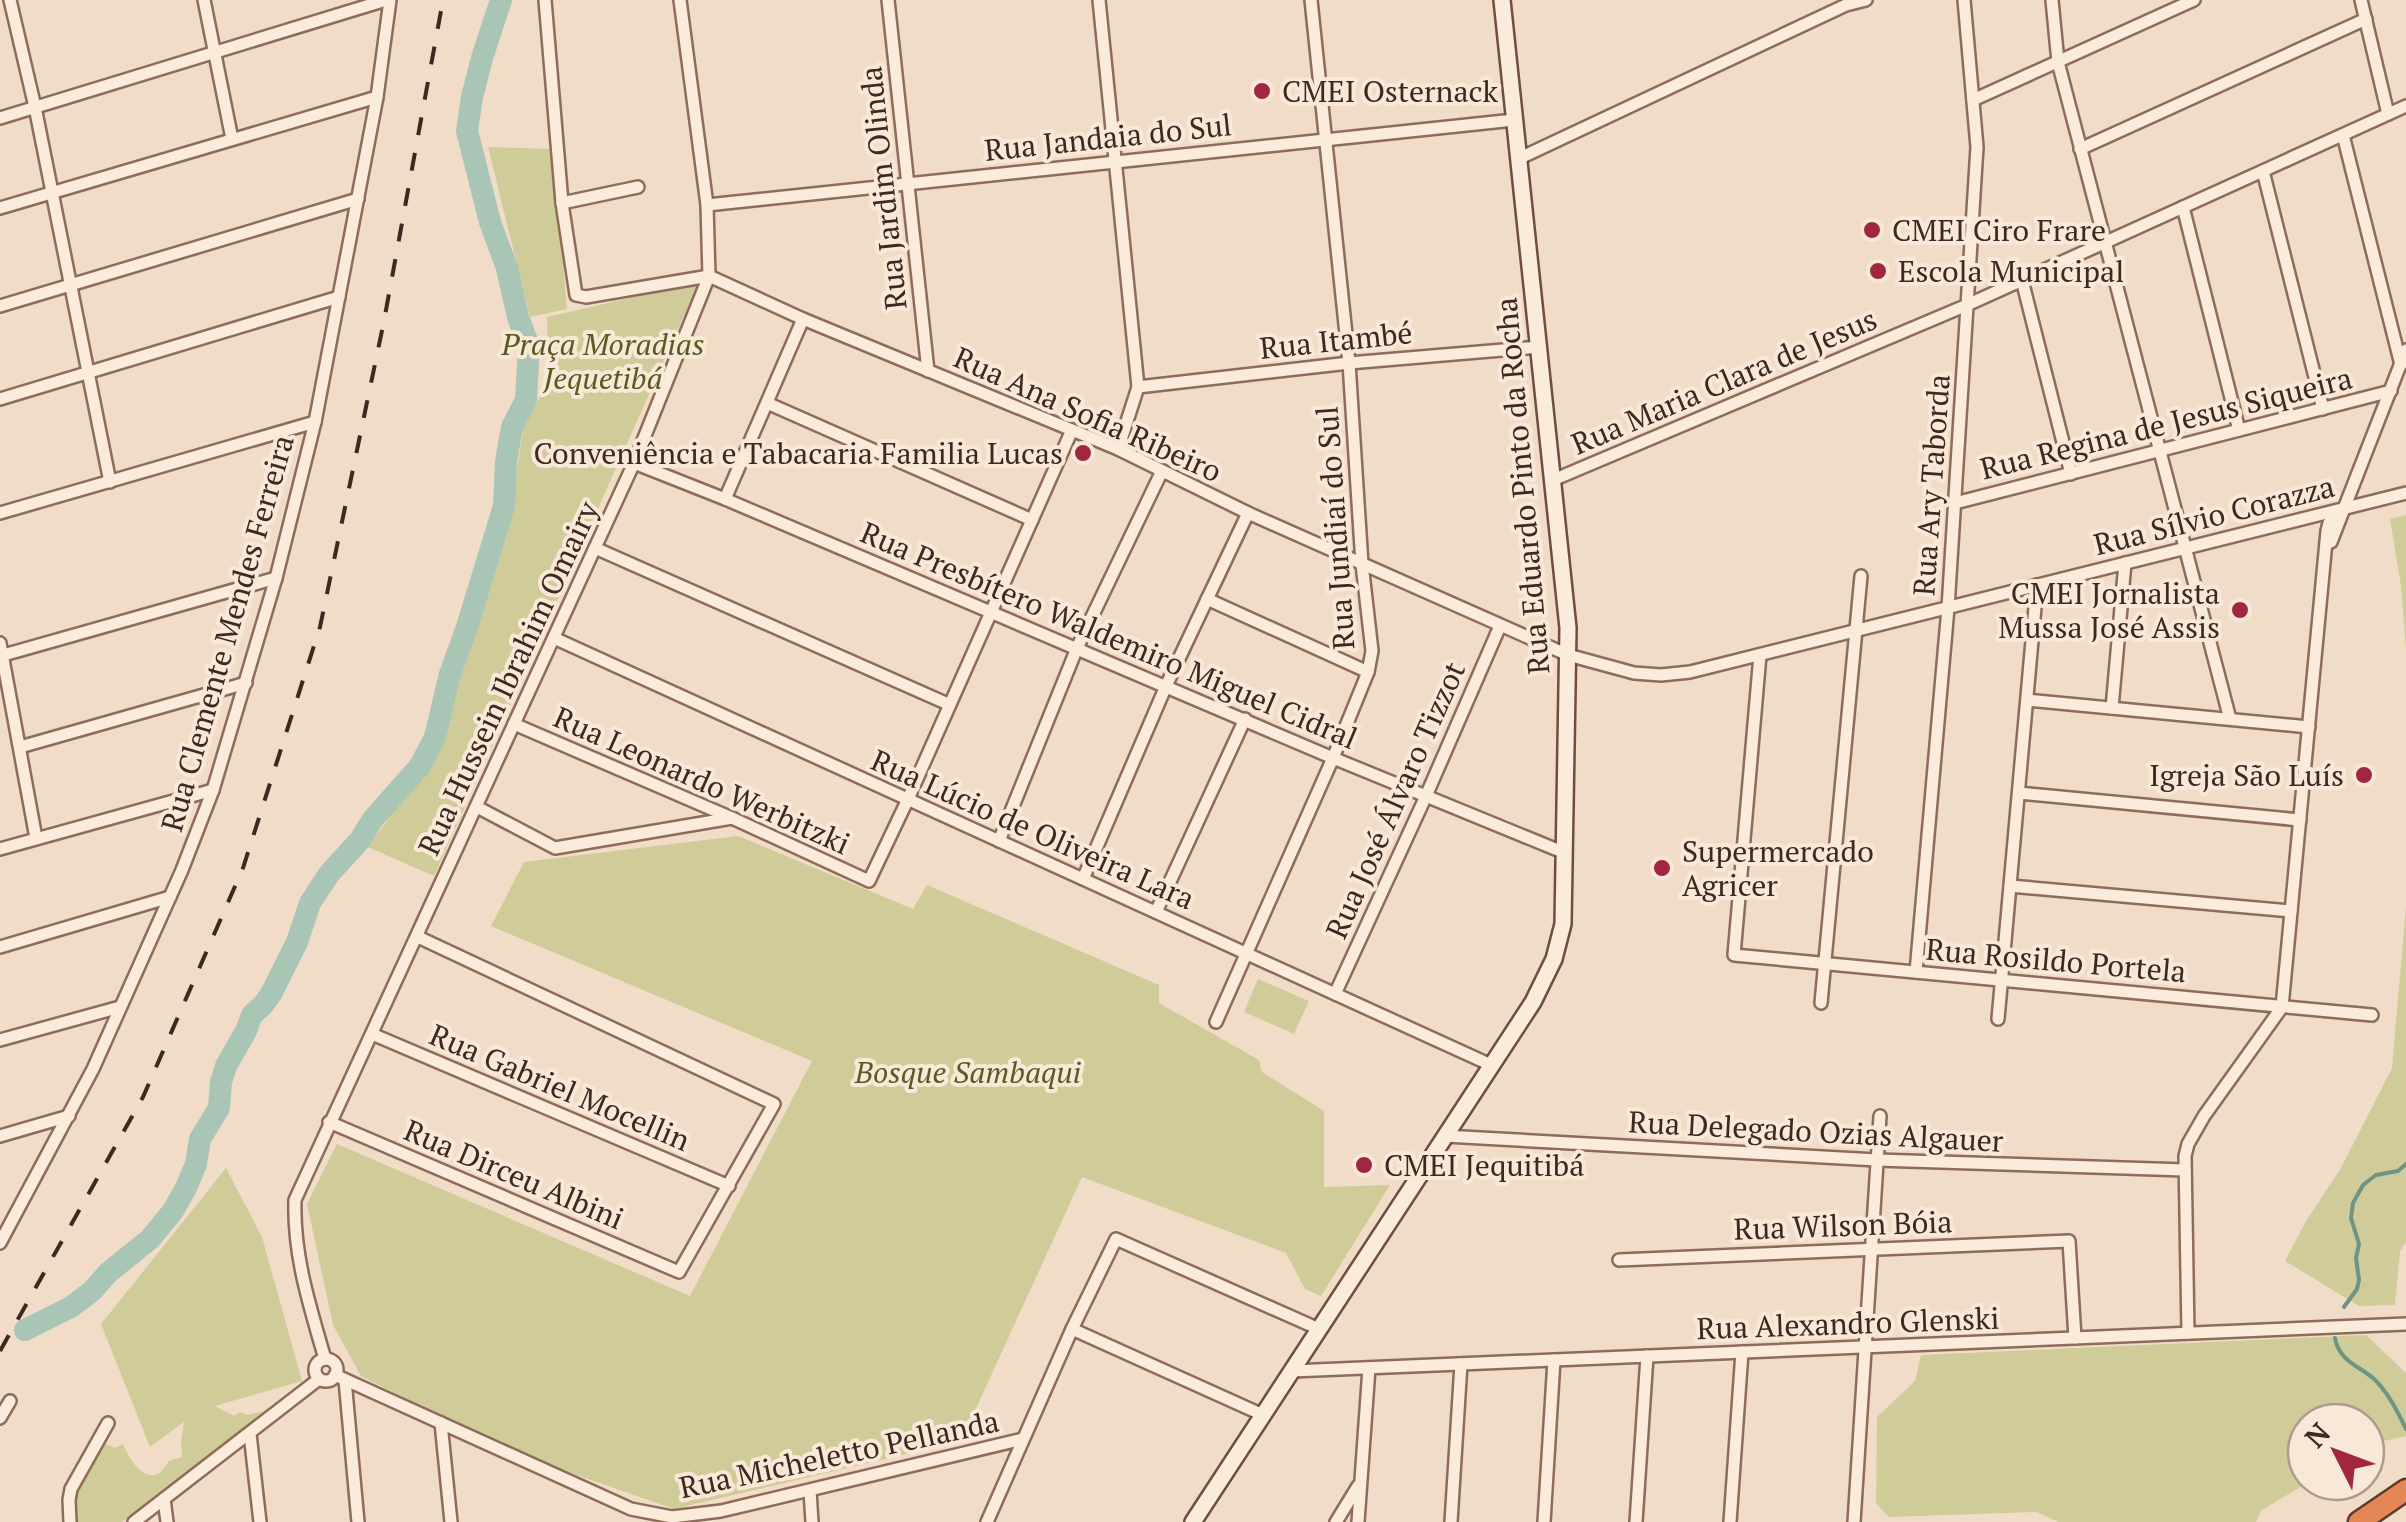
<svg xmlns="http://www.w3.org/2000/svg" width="2406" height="1522" font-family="'PT Serif',serif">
	<rect width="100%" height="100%" fill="#f1dcc7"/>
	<g fill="#d0cc99">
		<polygon points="488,147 553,149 567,309 530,317"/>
		<polygon points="699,282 434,876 368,847 436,753 458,670 510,512 525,419 549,385 547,317"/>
		<polygon points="2406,515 2406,649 2401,586 2390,519"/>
		<polygon points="738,836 913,909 927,885 1159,985 1159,1003 1259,1060 1262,1072 1324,1111 1324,1187 1390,1185 1321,1296 1305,1289 1286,1253 1082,1177 961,1441 674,1509 514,1453 361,1376 333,1325 307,1204 337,1144 690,1296 812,1061 491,926 524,862"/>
		<polygon points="2406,907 2406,1242 2400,1251 2395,1305 2359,1306 2285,1261 2306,1221 2341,1168 2392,1068"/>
		<polygon points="1258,979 1309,1001 1294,1034 1244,1012"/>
		<path d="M226,1168L262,1237L302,1381L215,1406L234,1416L240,1412L247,1415L271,1409L131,1518L121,1522H78L76,1491L102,1447L106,1444L115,1448L123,1444C131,1464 152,1493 169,1461L182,1457L181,1441L184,1422L150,1447L101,1324Z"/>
		<polygon points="2366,1335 2406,1373 2406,1436 2366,1445 2366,1422 2306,1422 2306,1482 2309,1482 2262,1510 2256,1522 2058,1522 2037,1512 1889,1517 1876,1503 1877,1417 1915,1381 1921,1355"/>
	</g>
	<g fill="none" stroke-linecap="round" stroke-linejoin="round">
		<g stroke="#6e9483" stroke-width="4">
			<polyline points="2344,1307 2357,1289 2359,1280 2356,1258 2359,1244 2351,1218 2353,1203 2363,1185 2376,1175 2398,1171 2406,1164"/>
			<path d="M2335,1338C2339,1361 2358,1365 2374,1379C2386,1390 2399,1414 2406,1429"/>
		</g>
		<polyline stroke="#a8c5b6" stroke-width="22" points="25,1330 71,1307 92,1291 109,1272 150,1239 173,1211 186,1188 196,1164 200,1139 219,1108 221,1082 226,1066 246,1031 252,1015 263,1005 271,994 297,942 310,903 329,874 360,840 373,819 420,766 435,737 450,674 467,627 504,506 506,462 512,427 526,400 529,346 518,317 507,268 490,222 467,131 472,97 482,58 501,0"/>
		<g stroke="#8e6c5a" stroke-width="16">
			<g id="street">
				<polyline points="10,0 35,107 110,482"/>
				<polyline points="204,0 232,139"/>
				<polyline points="545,0 562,203 576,295 586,297 709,276 803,319 1118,449 1248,513 1568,655 1634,673 1661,675 1690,672 2406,493"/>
				<polyline points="888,0 928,371"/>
				<polyline points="1099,0 1138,387 1118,449"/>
				<polyline points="2052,0 2058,62 2230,719"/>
				<polyline points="2361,0 2388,114"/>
				<polyline points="1973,100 2194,0"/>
				<polyline points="0,118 386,0"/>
				<polyline points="2343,135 2401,365"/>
				<polyline points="2080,149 2366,19"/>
				<polyline points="1518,159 1846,5 1866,0"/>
				<polyline points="2263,171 2323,409"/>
				<polyline points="562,203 638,187"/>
				<polyline points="707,205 1514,120"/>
				<polyline points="2183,207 2239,430"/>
				<polyline points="0,208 377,97"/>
				<polyline points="2022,280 2071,474"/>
				<polyline points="0,306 358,199"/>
				<polyline points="1138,387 1349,363 1539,347"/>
				<polyline points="0,399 339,297"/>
				<polyline points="767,403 1032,520"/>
				<polyline points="634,463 725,499 1333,758 1565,853"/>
				<polyline points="1553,480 1967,305 2406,106"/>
				<polyline points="725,499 803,319"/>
				<polyline points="1955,503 2391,391"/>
				<polyline points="0,513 315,422"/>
				<polyline points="2331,542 2406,350"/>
				<polyline points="595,548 948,704"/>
				<polyline points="1207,599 1368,672"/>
				<polyline points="554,638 1491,1065"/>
				<polyline points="0,643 36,838"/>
				<polyline points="1760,655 1734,955 2372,1015"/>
				<polyline points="0,656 276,578"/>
				<polyline points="2027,700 2309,727"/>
				<polyline points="2112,708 2125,563"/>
				<polyline points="514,724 732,818 869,881 908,799 1072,430"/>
				<polyline points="20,747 246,683"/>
				<polyline points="2019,793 2300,820"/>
				<polyline points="477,807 555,848 732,818"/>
				<polyline points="999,841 1077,648 1162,471"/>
				<polyline points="0,849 213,790"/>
				<polyline points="1083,879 1166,686 1248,513"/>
				<polyline points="2010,886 2291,911"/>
				<polyline points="1156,912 1245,719"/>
				<polyline points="0,947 170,897"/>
				<polyline points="1916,972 1948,608 1977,147 1964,0"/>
				<polyline points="1335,994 1426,796 1500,626"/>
				<polyline points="1821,1003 1861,576"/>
				<polyline points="1998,1019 2037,585"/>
				<polyline points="1216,1022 1333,758 1368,672 1372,651 1362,564 1349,363 1311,0"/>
				<polyline points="372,1034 729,1186"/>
				<polyline points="0,1040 120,1007"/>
				<polyline points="329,1122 679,1272 774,1104 418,937"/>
				<polyline points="0,1136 69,1116"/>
				<polyline points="1445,1136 1877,1160 2185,1170"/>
				<polyline points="0,1243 93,1069 182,870 213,790 276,578 315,422 377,97 390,0"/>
				<polyline points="1619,1260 2069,1241 2075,1338"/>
				<polyline points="1072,1329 1263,1415"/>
				<polyline points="2188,1333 2185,1156 2188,1144 2204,1116 2282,1007 2327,531 2329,523 2339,511"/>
				<path d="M325,1359C310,1307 293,1255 295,1200L634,463L709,276L707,205L680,0"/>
				<circle cx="326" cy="1370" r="11"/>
				<polyline points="1292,1371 2406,1324"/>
				<polyline points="335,1375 631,1509 672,1517 721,1511 1023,1439"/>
				<polyline points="345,1380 358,1522"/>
				<polyline points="0,1418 10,1401"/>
				<polyline points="441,1423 451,1522"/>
				<polyline points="250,1434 260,1522"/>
				<polyline points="810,1491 812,1522"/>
				<polyline points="164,1499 167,1522"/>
				<polyline points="70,1522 69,1500 71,1489 108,1423"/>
				<polyline points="134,1522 319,1379"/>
				<polyline points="987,1522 1072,1329 1116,1239 1319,1329"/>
				<polyline points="1336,1522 1358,1486"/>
				<polyline points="1358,1522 1369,1368"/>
				<polyline points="1451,1522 1461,1364"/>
				<polyline points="1544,1522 1554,1360"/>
				<polyline points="1636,1522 1647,1356"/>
				<polyline points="1730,1522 1742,1352"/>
				<polyline points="1854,1522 1880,1116"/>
			</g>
		</g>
		<g stroke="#704d3e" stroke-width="20">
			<polyline id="secondary" points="1193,1522 1533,1002 1554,959 1563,924 1568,628 1502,0"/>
		</g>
		<g stroke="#5c3b2f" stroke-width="25">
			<polyline id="highway" points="2359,1522 2406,1490"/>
		</g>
		<use href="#street" stroke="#fbebdb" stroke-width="11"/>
		<use href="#secondary" stroke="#fbebdb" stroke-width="15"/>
		<use href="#highway" stroke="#e48754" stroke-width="20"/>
		<polyline stroke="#3e281f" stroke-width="4" stroke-dasharray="18 18" stroke-linecap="butt" points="0,1351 143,1097 243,868 320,627 384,321 443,0"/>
	</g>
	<g fill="#a12740" stroke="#f8e8d7" stroke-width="4">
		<circle cx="1262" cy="91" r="10"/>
		<circle cx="1872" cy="230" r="10"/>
		<circle cx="1878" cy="271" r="10"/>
		<circle cx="1083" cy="453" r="10"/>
		<circle cx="2240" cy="610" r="10"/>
		<circle cx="2364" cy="775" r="10"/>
		<circle cx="1662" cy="868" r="10"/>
		<circle cx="1364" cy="1165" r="10"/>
	</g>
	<g text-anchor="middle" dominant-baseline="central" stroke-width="8" stroke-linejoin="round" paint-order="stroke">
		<g font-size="30" fill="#3e281f" stroke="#f8e8d7" text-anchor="start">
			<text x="1282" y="91">CMEI Osternack</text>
			<text x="1892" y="230">CMEI Ciro Frare</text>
			<text x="1898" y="271">Escola Municipal</text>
			<text x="1063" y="453" text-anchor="end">Conveniência e Tabacaria Familia Lucas</text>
			<text x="2220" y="593" text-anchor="end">CMEI Jornalista<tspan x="2220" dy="34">Mussa José Assis</tspan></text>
			<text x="2344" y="775" text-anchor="end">Igreja São Luís</text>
			<text x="1682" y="851">Supermercado<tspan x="1682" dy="34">Agricer</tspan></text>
			<text x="1384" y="1165">CMEI Jequitibá</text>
		</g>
		<g font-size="30" fill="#3e281f" stroke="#f8e8d7">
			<text transform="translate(1108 137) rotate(-6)">Rua Jandaia do Sul</text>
			<text transform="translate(883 188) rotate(-96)">Rua Jardim Olinda</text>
			<text transform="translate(1336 340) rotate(-6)">Rua Itambé</text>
			<text transform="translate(1724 381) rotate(-23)">Rua Maria Clara de Jesus</text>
			<text transform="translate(1088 414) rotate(24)">Rua Ana Sofia Ribeiro</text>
			<text transform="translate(2166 423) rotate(-14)">Rua Regina de Jesus Siqueira</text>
			<text transform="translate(1931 485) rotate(-86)">Rua Ary Taborda</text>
			<text transform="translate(1522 486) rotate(-95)">Rua Eduardo Pinto da Rocha</text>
			<text transform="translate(2214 515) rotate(-14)">Rua Sílvio Corazza</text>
			<text transform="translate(1335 528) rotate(-94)">Rua Jundiaí do Sul</text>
			<text transform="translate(227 633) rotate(-74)">Rua Clemente Mendes Ferreira</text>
			<text transform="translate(1109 635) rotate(23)">Rua Presbítero Waldemiro Miguel Cidral</text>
			<text transform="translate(508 678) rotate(-65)">Rua Hussein Ibrahim Omairy</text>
			<text transform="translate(702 780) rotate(24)">Rua Leonardo Werbitzki</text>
			<text transform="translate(1395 800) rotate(-66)">Rua José Álvaro Tizzot</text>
			<text transform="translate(1033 829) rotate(24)">Rua Lúcio de Oliveira Lara</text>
			<text transform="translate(2056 960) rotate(5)">Rua Rosildo Portela</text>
			<text transform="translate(560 1087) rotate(23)">Rua Gabriel Mocellin</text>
			<text transform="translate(1816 1131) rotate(3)">Rua Delegado Ozias Algauer</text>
			<text transform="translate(514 1174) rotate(23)">Rua Dirceu Albini</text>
			<text transform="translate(1843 1225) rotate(-2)">Rua Wilson Bóia</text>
			<text transform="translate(1848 1323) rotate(-2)">Rua Alexandro Glenski</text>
			<text transform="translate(839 1454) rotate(-12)">Rua Micheletto Pellanda</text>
		</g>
		<g font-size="30" font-style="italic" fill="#595b24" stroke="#f8e8d7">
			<text x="603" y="344">Praça Moradias<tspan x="603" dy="34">Jequetibá</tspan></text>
			<text x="968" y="1072">Bosque Sambaqui</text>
		</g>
	</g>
	<g transform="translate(2336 1452) rotate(312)"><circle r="48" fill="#f8e8d7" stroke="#ae9b8d" stroke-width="2.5"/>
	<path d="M0-8L18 38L0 25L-18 38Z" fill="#a12740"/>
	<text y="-15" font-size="28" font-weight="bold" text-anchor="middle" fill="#3e281f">N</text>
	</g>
</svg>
